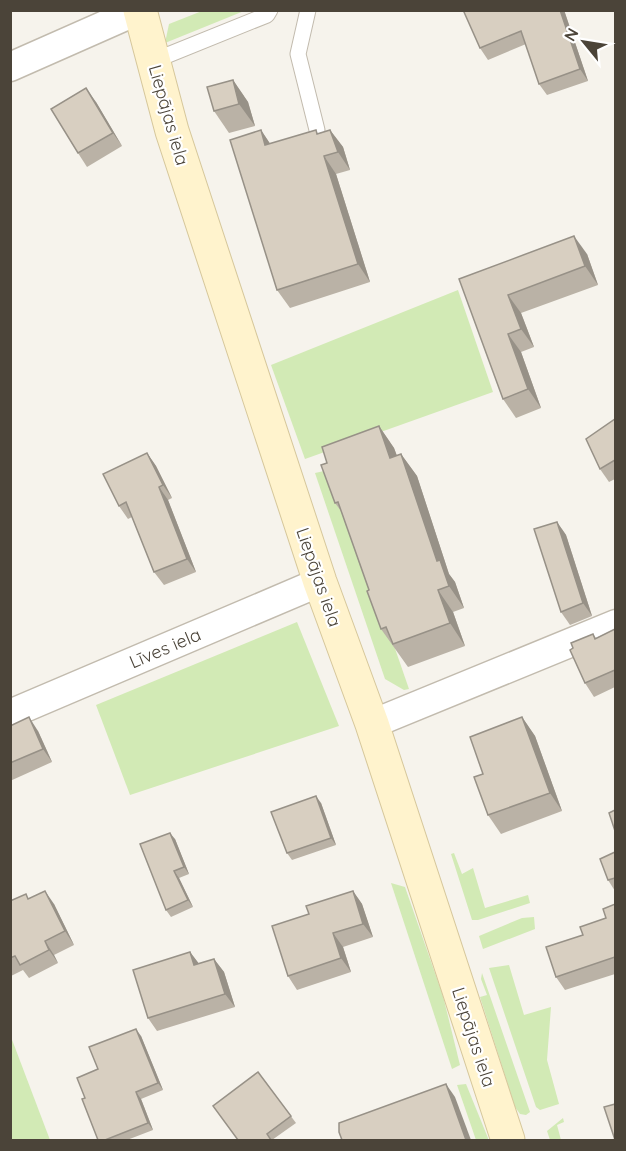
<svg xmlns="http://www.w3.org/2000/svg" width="626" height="1151" font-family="Quicksand,sans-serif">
	<rect width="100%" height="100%" fill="#f6f3ec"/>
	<g fill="#d2eab5">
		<polygon points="202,11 244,11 165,43 169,24"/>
		<polygon points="458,290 493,392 305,459 271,365"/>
		<polygon points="333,469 409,689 404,690 385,679 315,473"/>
		<polygon points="297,622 339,726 130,795 96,705"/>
		<polygon points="454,853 462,874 473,868 485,908 528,895 530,903 478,920 472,920 451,854"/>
		<polygon points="391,883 405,887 443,996 460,1065 452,1069"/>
		<polygon points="534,917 535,929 483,949 479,936 522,918"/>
		<polygon points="509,965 524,1015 551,1007 547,1060 559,1104 540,1110 536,1107 489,968"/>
		<polygon points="482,973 530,1112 526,1115 520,1114 515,1107 480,997 487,995 481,979"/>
		<polygon points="11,1037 50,1140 11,1140"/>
		<polygon points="466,1084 488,1138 488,1140 476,1140 457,1085"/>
		<polygon points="563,1118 564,1122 557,1125 561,1140 550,1140 547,1131"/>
	</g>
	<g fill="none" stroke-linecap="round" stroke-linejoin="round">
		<g stroke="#c2bbae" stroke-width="17">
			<g id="lane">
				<polyline points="308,10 298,54 317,130"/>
				<polyline points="153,61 267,15 270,10"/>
			</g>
		</g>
		<g stroke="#c2bbae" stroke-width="31">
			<g id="street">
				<polyline points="10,67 139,10"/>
				<polyline points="10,714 320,582"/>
				<polyline points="372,724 616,624"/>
			</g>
		</g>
		<g stroke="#d6c79b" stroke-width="35">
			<polyline id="secondary" points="140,10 172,131 320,582 372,724 508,1140"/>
		</g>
		<use href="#lane" stroke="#fff" stroke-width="15"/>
		<use href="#street" stroke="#fff" stroke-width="28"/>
		<use href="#secondary" stroke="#fff3cd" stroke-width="33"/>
	</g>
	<g fill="#bab2a6">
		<polygon points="564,10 588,81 547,95 539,84 526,44 488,60 480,48"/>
		<polygon points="233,80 248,102 255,126 229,133 214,111"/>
		<polygon points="96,102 122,146 87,167 78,153"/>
		<polygon points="261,130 270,144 316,130 318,134 330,130 343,147 350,170 336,174 370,282 290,308 277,290"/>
		<polygon points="587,254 598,285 521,313 534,347 521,352 541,408 516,418 503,399 459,279"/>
		<polygon points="615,419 615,479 609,482 600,469"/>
		<polygon points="379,426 394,448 397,456 401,454 417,476 449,574 455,582 464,608 453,612 465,646 408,667 381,629 369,590 341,511 335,503 327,463"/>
		<polygon points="147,453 156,466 172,498 168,500 196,572 164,585 154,572 132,517 128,519 119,506"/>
		<polygon points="557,522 566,535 592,616 570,625 561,612"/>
		<polygon points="615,629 615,687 594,697 585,683 573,648 593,634 596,638"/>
		<polygon points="522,717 535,736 562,811 501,834 488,815 483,774"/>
		<polygon points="10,726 38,731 52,762 10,781"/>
		<polygon points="321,803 336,845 292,860 287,853"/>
		<polygon points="175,839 189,874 179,878 193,907 171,917 166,910"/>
		<polygon points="615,852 615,891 608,880"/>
		<polygon points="353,891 362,904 373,937 343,947 351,972 297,990 288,976 309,914"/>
		<polygon points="29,899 54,904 74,945 54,955 58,963 29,978 23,970 11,976 10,901"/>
		<polygon points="615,904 615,974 565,990 556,977 583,935 606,918"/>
		<polygon points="190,952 199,964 214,959 224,972 235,1007 157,1031 148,1018"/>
		<polygon points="141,1036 163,1090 141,1099 153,1130 127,1140 98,1140 85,1098 98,1069"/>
		<polygon points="258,1072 296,1123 272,1140 238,1140"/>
	</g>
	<g fill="#979187">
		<polygon points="560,10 564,10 588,81 580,69"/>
		<polygon points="233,80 248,102 255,126 239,104"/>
		<polygon points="86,88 96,102 122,146 113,133"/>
		<polygon points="261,130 273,148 265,145"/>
		<polygon points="330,130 343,147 350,170 338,152"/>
		<polygon points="324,156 336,174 370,282 358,264"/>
		<polygon points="574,236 587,254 598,285 585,266"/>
		<polygon points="508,295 521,313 534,347 521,329"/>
		<polygon points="508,334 521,352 541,408 528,389"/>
		<polygon points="379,426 394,448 406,480 390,458"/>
		<polygon points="147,453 156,466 172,498 163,485"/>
		<polygon points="401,454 417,476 449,574 455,582 464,608 449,586 437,561"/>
		<polygon points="159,487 168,500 196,572 187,559"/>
		<polygon points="557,522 566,535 592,616 583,603"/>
		<polygon points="438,590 453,612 465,646 450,623"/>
		<polygon points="29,717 38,731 52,762 43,749"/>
		<polygon points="522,717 535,736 562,811 550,793"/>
		<polygon points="316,796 321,803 336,845 331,838"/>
		<polygon points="170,833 175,839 189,874 184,867"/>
		<polygon points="174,871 179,878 193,907 188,900"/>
		<polygon points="45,891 54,904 74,945 65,931"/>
		<polygon points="353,891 362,904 373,937 363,924"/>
		<polygon points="333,933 343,947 351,972 341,958"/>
		<polygon points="45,941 54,955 58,963 49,950"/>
		<polygon points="190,952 200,965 194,965"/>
		<polygon points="214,959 224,972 235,1007 225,994"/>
		<polygon points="136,1029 141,1036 163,1090 158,1083"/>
		<polygon points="446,1084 455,1097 471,1140 466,1140"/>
		<polygon points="136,1092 141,1099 153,1130 148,1123"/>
	</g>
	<g fill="#d8cfc1" stroke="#979187" stroke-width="1.5">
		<polygon points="467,10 560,10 580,69 539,84 521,31 480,48 464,12"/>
		<polygon points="233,80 239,104 214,111 207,87"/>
		<polygon points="86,88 113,133 78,153 51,109"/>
		<polygon points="261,130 265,145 316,130 317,134 330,130 338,152 324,156 358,264 277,290 230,140"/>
		<polygon points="574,236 585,266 508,295 521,329 508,334 528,389 503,399 459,279"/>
		<polygon points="615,419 615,460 600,469 586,439"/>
		<polygon points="379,426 390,458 401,454 437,561 440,560 449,586 438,590 450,623 393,644 386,627 381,629 367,591 369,590 338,502 335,503 321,465 327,463 322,447"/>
		<polygon points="147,453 163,485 159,487 187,559 154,572 126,502 119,506 103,474"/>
		<polygon points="557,522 583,603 561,612 534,529"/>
		<polygon points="615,629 615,670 585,683 570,650 573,648 571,643 593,634 595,639"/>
		<polygon points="29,717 43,749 10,763 10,726"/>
		<polygon points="522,717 550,793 488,815 474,777 483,774 470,737"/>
		<polygon points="316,796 331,838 287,853 271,812"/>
		<polygon points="615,810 615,831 609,813"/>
		<polygon points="170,833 184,867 174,871 188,900 166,910 140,844"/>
		<polygon points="615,852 615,878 608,880 600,859"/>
		<polygon points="45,891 65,931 45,941 49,950 20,965 15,956 10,958 10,901 26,894 28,899"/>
		<polygon points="353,891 363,924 333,933 341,958 288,976 272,926 309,914 306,906"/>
		<polygon points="615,904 615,957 556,977 546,947 583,935 580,927 606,918 603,909"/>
		<polygon points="190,952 194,965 214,959 225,994 148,1018 133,970"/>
		<polygon points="136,1029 158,1083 136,1092 148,1123 105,1140 98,1140 82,1099 85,1098 77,1078 98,1069 89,1047"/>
		<polygon points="258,1072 291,1116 267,1134 271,1140 238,1140 213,1106"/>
		<polygon points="446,1084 466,1140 342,1140 339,1132 339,1123"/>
		<polygon points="615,1104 615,1140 604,1107"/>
	</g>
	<g text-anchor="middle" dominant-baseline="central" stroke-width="4.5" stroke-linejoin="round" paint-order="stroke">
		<g font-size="18" fill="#4b4439" stroke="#fff">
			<text transform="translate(169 115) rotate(74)">Liepājas iela</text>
			<text transform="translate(319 577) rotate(71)">Liepājas iela</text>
			<text transform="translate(165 648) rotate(-23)">Līves iela</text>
			<text transform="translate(474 1037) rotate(72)">Liepājas iela</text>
		</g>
	</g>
	<rect width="626" height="1151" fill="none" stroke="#4b4439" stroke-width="24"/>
	<g transform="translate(584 42) rotate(300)" stroke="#ffffff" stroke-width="4.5" paint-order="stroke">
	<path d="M0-4.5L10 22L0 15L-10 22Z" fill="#4b4439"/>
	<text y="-9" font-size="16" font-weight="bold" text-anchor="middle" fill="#4b4439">N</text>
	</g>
</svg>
